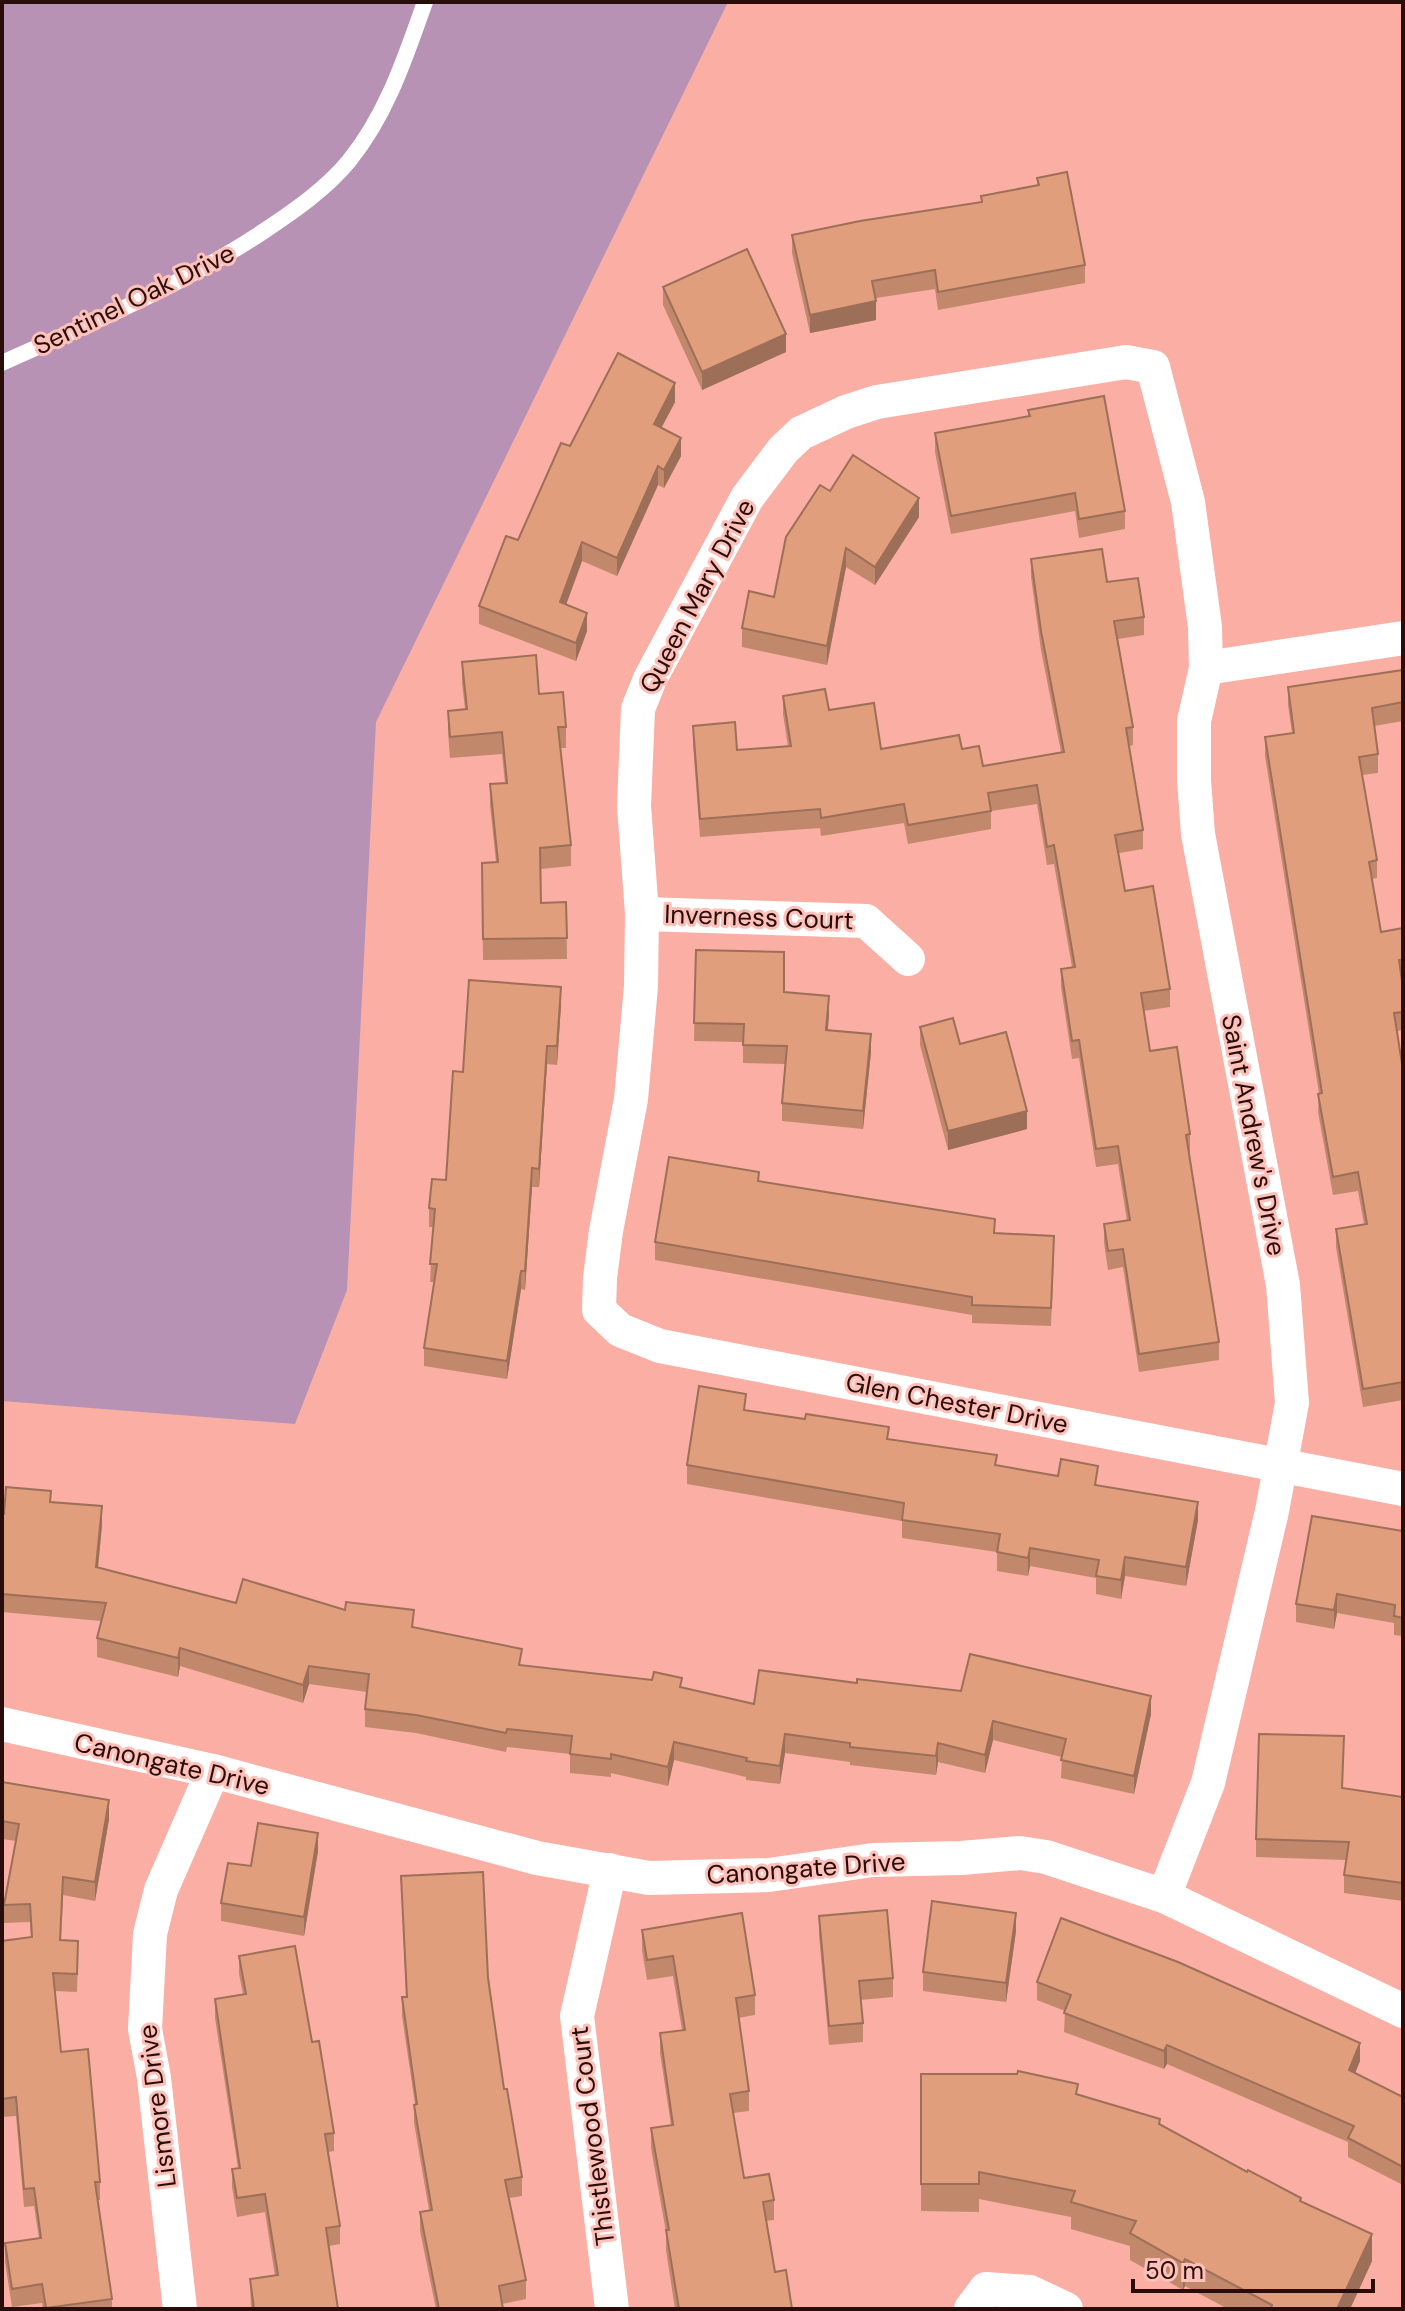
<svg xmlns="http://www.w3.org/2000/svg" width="1405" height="2311" font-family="'DM Sans',sans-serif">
	<rect width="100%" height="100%" fill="#fbaea4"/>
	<polygon fill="#b792b5" points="2,2 728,2 376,722 347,1290 295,1424 2,1401"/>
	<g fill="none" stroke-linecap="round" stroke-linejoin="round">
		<path stroke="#fff" stroke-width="16" d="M2,363C91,323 183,285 264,231C294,211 326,189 349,161C387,114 405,58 425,2"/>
		<g stroke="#fff" stroke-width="34">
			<polyline points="1206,668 1403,638"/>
			<polyline points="642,914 866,921 908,959"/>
			<polyline points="2,1724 213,1771 537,1858 649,1878 769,1875 873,1860 961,1858 1020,1853 1046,1857 1164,1896 1403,2011"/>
			<polyline points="610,1870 577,2016 612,2309"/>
			<polyline points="1164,1896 1208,1783 1272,1511 1292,1403 1283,1285 1198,834 1194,780 1194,721 1206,668 1205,627 1188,502 1153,367 1126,362 877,402 846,412 801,433 783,450 747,498 650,679 638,709 634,806 642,914 641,986 631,1099 606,1231 600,1278 599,1310 620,1330 660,1346 1403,1489"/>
			<polyline points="180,2309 154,2078 145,2029 150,1934 161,1890 213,1771"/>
			<polyline points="971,2309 986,2289 1030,2292 1066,2309"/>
		</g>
	</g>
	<g fill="#c1886c">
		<polygon points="1037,178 1085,265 1085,283 938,310 935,289 876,298 876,320 810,333 792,253 792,235 981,202 981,196 1037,185"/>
		<polygon points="663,287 786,352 702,390 663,305"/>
		<polygon points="675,402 661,428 681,456 664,488 658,485 617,576 582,561 566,605 587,631 576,661 479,624 479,606 518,540 570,446"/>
		<polygon points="1028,410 1125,511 1125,529 1079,538 1075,511 951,534 935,452 935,433 1028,416"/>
		<polygon points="830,491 919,517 875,585 846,567 827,665 742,647 742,628 774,597"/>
		<polygon points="1031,559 1107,582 1144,617 1144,635 1118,639 1133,727 1133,745 1129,746 1143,830 1143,849 1119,853 1125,891 1170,989 1170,1007 1143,1011 1150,1051 1190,1134 1190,1153 1189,1153 1219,1342 1219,1360 1139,1372 1123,1267 1108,1270 1104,1243 1104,1224 1127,1221 1118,1164 1096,1167 1079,1058 1072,1059 1061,987 1061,969 1072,967 1054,864 1047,865 1037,804 991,811 991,829 908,844 904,823 821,836 820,828 700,837 693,744 693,726 737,750 788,746 783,714 783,696 829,710 881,749 962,749 983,766 1061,752 1041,650 1031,577"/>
		<polygon points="462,662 539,694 566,727 566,748 560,748 571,845 571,866 541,869 541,903 566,902 567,959 483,960 482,863 496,862 490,805 490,784 505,783 502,754 450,758 448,732 448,711 465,709 462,683"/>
		<polygon points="1403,670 1403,721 1374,726 1378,754 1378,773 1362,775 1377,860 1377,878 1372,879 1381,932 1403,928 1403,978 1402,978 1403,988 1403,1030 1397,1031 1403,1070 1403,1400 1363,1407 1336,1247 1336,1229 1364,1224 1358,1191 1333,1195 1318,1112 1319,1093 1265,756 1265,737 1292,733 1288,705 1288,687"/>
		<polygon points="696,950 829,1015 828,1030 871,1052 863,1129 782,1121 782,1103 785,1064 743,1063 743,1042 694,1041"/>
		<polygon points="561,1005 557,1065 547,1064 539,1187 532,1187 525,1290 521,1289 507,1379 424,1366 424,1348 434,1282 430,1282 433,1227 429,1227 429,1208 446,1180 463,1072"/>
		<polygon points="920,1027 960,1044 1027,1129 948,1150 920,1045"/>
		<polygon points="759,1181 995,1233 1054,1254 1051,1326 972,1323 972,1315 655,1260 655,1242"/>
		<polygon points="746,1410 889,1439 997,1465 1098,1485 1198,1520 1186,1586 1125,1576 1121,1599 1096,1594 1096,1578 1030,1566 1028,1576 997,1571 997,1552 902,1538 902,1521 687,1484 687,1465"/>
		<polygon points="51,1502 102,1525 98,1568 236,1603 345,1610 414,1628 522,1666 682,1687 754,1704 857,1683 1151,1714 1134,1794 1061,1778 1062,1757 993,1740 985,1773 938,1762 936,1775 850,1765 850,1762 785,1753 780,1784 746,1780 746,1777 674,1760 668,1786 611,1773 611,1777 570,1773 570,1754 507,1747 506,1752 416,1733 365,1727 365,1709 367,1692 309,1684 303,1703 180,1666 178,1677 97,1657 97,1638 101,1621 2,1612 2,1514"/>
		<polygon points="1403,1531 1403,1636 1394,1635 1394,1623 1337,1613 1334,1629 1296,1622 1296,1604"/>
		<polygon points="2,1782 109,1819 95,1901 63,1895 61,1940 78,1959 77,1992 55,1991 61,2052 100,2182 100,2200 97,2200 112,2299 112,2309 43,2309 42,2303 12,2307 5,2262 5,2243 39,2238 34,2206 24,2207 16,2116 2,2117 2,1941 31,1938 30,1922 4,1923 4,1905 16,1841 2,1839"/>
		<polygon points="1343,1788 1403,1797 1403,1901 1344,1893 1344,1875 1346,1860 1256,1857 1256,1839"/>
		<polygon points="318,1851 304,1936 221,1921 221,1903 251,1866"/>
		<polygon points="401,1876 488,1978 504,2089 522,2177 522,2196 509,2198 526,2280 526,2299 502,2304 503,2309 436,2309 420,2231 420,2212 429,2210 414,2123 414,2105 415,2104 402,2016 402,1997 406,1997"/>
		<polygon points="819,1916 893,1978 893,1997 860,2000 863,2023 863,2042 829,2045 819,1935"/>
		<polygon points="642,1930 755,1995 755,2015 738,2018 749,2091 749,2111 733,2113 744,2178 774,2200 774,2220 766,2221 775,2272 792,2309 675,2309 666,2250 666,2232 651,2148 651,2128 671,2125 660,2053 660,2033 682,2030 673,1976 647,1980 642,1950"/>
		<polygon points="1016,1931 1006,2002 923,1991 923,1972"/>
		<polygon points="239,1956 312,2042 334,2133 334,2151 328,2152 340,2226 340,2244 329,2246 338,2309 251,2309 250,2279 275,2276 265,2212 237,2217 232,2187 232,2169 238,2168 215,2018 215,1999 243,1994 239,1974"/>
		<polygon points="1037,1982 1360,2061 1355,2073 1403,2097 1403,2185 1348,2157 1348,2142 1167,2064 1164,2069 1064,2032 1065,2011 1037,2000"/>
		<polygon points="921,2074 1078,2094 1160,2125 1301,2202 1372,2261 1350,2309 1228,2309 1185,2286 1183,2290 1130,2260 1130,2246 1071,2229 1071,2217 979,2199 979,2212 921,2211"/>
	</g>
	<g fill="#9d6f58">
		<polygon points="876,301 876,320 810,333 810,315"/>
		<polygon points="786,334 786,352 702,390 702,372"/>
		<polygon points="675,383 675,402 654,442 654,424"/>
		<polygon points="681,438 681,456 664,488 664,470"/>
		<polygon points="658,466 658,485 617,576 617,558"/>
		<polygon points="919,498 919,517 875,585 875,567"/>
		<polygon points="582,542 582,561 560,621 560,602"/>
		<polygon points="846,548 846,567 827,665 827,646"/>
		<polygon points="587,613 587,631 576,661 576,643"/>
		<polygon points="561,987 561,1005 557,1065 557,1046"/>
		<polygon points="829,996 829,1015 826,1048 826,1030"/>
		<polygon points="871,1034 871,1052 863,1129 863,1111"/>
		<polygon points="547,1046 547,1064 539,1187 539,1169"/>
		<polygon points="1027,1111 1027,1129 948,1150 948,1131"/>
		<polygon points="532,1168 532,1187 525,1290 525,1271"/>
		<polygon points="521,1271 521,1289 507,1379 507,1361"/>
		<polygon points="1198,1502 1198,1520 1186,1586 1186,1567"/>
		<polygon points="102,1506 102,1525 96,1586 96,1567"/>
		<polygon points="1030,1548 1030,1566 1028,1576 1028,1558"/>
		<polygon points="1125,1557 1125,1576 1121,1599 1121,1580"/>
		<polygon points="1337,1594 1337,1613 1334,1629 1334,1610"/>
		<polygon points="180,1648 180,1666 178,1677 178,1658"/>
		<polygon points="309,1666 309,1684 303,1703 303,1685"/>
		<polygon points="1151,1696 1151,1714 1134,1794 1134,1776"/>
		<polygon points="993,1721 993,1740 985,1773 985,1755"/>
		<polygon points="785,1734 785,1753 780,1784 780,1766"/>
		<polygon points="674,1742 674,1760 668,1786 668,1767"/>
		<polygon points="938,1743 938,1762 936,1775 936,1756"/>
		<polygon points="109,1800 109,1819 95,1901 95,1882"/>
		<polygon points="318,1833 318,1851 304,1936 304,1917"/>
		<polygon points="1016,1913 1016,1931 1006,2002 1006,1983"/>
		<polygon points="1360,2043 1360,2061 1349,2088 1349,2070"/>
		<polygon points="1167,2045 1167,2064 1164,2069 1164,2051"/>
		<polygon points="1372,2234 1372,2261 1350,2309 1337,2309"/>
		<polygon points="1185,2259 1185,2286 1183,2290 1183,2263"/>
	</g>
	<g fill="#e09e7d" stroke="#9d6f58" stroke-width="2">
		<polygon points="1067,172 1085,265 938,292 935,270 872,281 876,301 810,315 792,235 860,221 982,202 981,196 1039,185 1037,178"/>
		<polygon points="747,249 786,334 702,372 663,287"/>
		<polygon points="618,353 675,383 654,424 681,438 664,470 658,466 617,558 582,542 560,602 587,613 576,643 479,606 506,536 518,540 561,443 570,446"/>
		<polygon points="1104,396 1125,511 1079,519 1075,493 951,516 935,433 1030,416 1028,410"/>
		<polygon points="853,455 919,498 875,567 846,548 827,646 742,628 749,591 774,597 786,537 820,485 830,491"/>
		<polygon points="1102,549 1107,582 1138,578 1144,617 1114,621 1133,727 1126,728 1143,830 1115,835 1125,891 1153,886 1170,989 1141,993 1150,1051 1177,1047 1190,1134 1186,1135 1219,1342 1139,1354 1123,1249 1108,1251 1104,1224 1130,1220 1118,1146 1096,1149 1079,1040 1072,1041 1061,969 1075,967 1054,845 1047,847 1037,785 988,793 991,811 908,825 904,804 821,818 820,809 700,819 693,726 735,722 737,750 791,746 783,696 825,689 829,710 874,703 881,749 959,735 962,749 979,746 983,766 1064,752 1041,631 1031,559"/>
		<polygon points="536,655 539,694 563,692 566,727 558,727 571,845 540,848 541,903 566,902 567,938 483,939 482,863 498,862 490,784 507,783 502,732 450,737 448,711 467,709 462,662"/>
		<polygon points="1403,670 1403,702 1372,708 1378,754 1359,757 1377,860 1369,862 1381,932 1403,928 1403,960 1399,960 1403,988 1403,1012 1394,1013 1403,1070 1403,1382 1363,1389 1336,1229 1367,1224 1358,1172 1333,1177 1318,1094 1322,1093 1265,737 1294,733 1288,687"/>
		<polygon points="696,950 784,952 784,992 829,996 826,1030 871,1034 863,1111 782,1103 787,1046 743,1045 744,1024 694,1023"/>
		<polygon points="469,980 561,987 557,1046 547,1046 539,1169 532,1168 525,1271 521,1271 507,1361 424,1348 437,1264 430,1264 435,1209 429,1208 432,1179 446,1180 453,1071 463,1072"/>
		<polygon points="953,1018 960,1044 1006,1032 1027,1111 948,1131 920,1027"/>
		<polygon points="669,1157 759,1172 758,1181 995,1219 994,1233 1054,1236 1051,1308 972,1305 972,1297 655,1242"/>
		<polygon points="699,1386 746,1394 744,1410 805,1419 806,1414 889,1427 887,1439 997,1455 995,1465 1058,1476 1061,1459 1098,1466 1095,1485 1198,1502 1186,1567 1125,1557 1121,1580 1096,1576 1099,1560 1030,1548 1028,1558 997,1552 1000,1534 902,1520 904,1503 687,1465"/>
		<polygon points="6,1487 51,1491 50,1502 102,1506 96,1567 236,1603 243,1579 345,1610 346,1602 414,1610 412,1627 522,1649 519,1665 652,1680 654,1672 682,1678 680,1687 754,1704 759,1670 857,1683 857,1679 961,1691 970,1654 1151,1696 1134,1776 1061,1760 1066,1739 993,1721 985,1755 938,1743 936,1756 850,1747 850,1743 785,1734 780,1766 746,1761 747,1758 674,1742 668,1767 611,1754 611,1759 570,1754 572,1736 507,1729 506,1733 416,1715 365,1709 369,1674 309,1666 303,1685 180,1648 178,1658 97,1638 106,1603 2,1594 2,1514 4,1514"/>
		<polygon points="1312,1516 1403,1531 1403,1618 1394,1616 1395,1605 1337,1594 1334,1610 1296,1604"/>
		<polygon points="1259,1734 1344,1736 1342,1788 1403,1797 1403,1883 1344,1875 1349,1842 1256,1839"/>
		<polygon points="2,1782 109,1800 95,1882 63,1877 60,1940 78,1941 77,1974 53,1973 61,2052 88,2049 100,2182 95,2182 112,2299 46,2308 42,2284 12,2289 5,2243 41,2238 34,2188 24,2189 16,2097 2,2099 2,1941 32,1937 30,1904 4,1905 19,1824 2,1821"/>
		<polygon points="258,1823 318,1833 304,1917 221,1903 228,1863 251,1866"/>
		<polygon points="483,1872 488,1978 504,2089 507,2089 522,2177 505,2180 526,2280 499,2286 503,2309 439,2309 420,2212 432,2210 414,2105 417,2104 402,1997 407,1997 401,1876"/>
		<polygon points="932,1901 1016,1913 1006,1983 923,1972"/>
		<polygon points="887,1910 893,1978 859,1981 863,2023 829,2026 819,1916"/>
		<polygon points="742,1913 755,1995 736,1998 749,2091 730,2094 744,2178 769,2174 774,2200 763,2202 775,2272 786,2270 792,2309 679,2309 666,2230 669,2230 651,2128 673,2125 660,2033 685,2030 673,1956 647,1960 642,1930"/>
		<polygon points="1061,1918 1178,1962 1360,2043 1349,2070 1403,2097 1403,2167 1348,2138 1354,2126 1167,2045 1164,2051 1064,2013 1071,1995 1037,1982"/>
		<polygon points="295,1946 312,2042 319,2041 334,2133 325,2134 340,2226 326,2228 338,2309 254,2309 250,2279 278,2275 265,2194 237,2198 232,2169 240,2168 215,1999 246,1994 239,1956"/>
		<polygon points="1018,2071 1078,2084 1076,2094 1160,2119 1159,2124 1247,2172 1248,2170 1301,2198 1300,2201 1372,2234 1337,2309 1273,2309 1271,2308 1272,2305 1185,2259 1183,2263 1130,2233 1136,2221 1071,2202 1075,2191 979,2172 979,2184 921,2184 921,2074 1017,2074"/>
	</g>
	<g text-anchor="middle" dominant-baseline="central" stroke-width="6" stroke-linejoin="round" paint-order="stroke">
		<g font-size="26" fill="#280d0b" stroke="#fec0b8">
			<text transform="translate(134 299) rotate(-26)">Sentinel Oak Drive</text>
			<text transform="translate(697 596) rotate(-62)">Queen Mary Drive</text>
			<text transform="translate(759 917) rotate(2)">Inverness Court</text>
			<text transform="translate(1254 1135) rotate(79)">Saint Andrew's Drive</text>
			<text transform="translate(957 1403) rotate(11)">Glen Chester Drive</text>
			<text transform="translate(172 1764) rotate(13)">Canongate Drive</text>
			<text transform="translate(806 1868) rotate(-4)">Canongate Drive</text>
			<text transform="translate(157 2106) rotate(-97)">Lismore Drive</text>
			<text transform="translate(592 2136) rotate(-97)">Thistlewood Court</text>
		</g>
	</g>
	<rect width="1405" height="2311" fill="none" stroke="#280d0b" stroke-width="8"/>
	<path d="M1133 2279v12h240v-12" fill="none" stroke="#280d0b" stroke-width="4"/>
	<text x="1145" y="2279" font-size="24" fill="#280d0b" stroke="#fec0b8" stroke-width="6" paint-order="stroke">50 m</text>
</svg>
